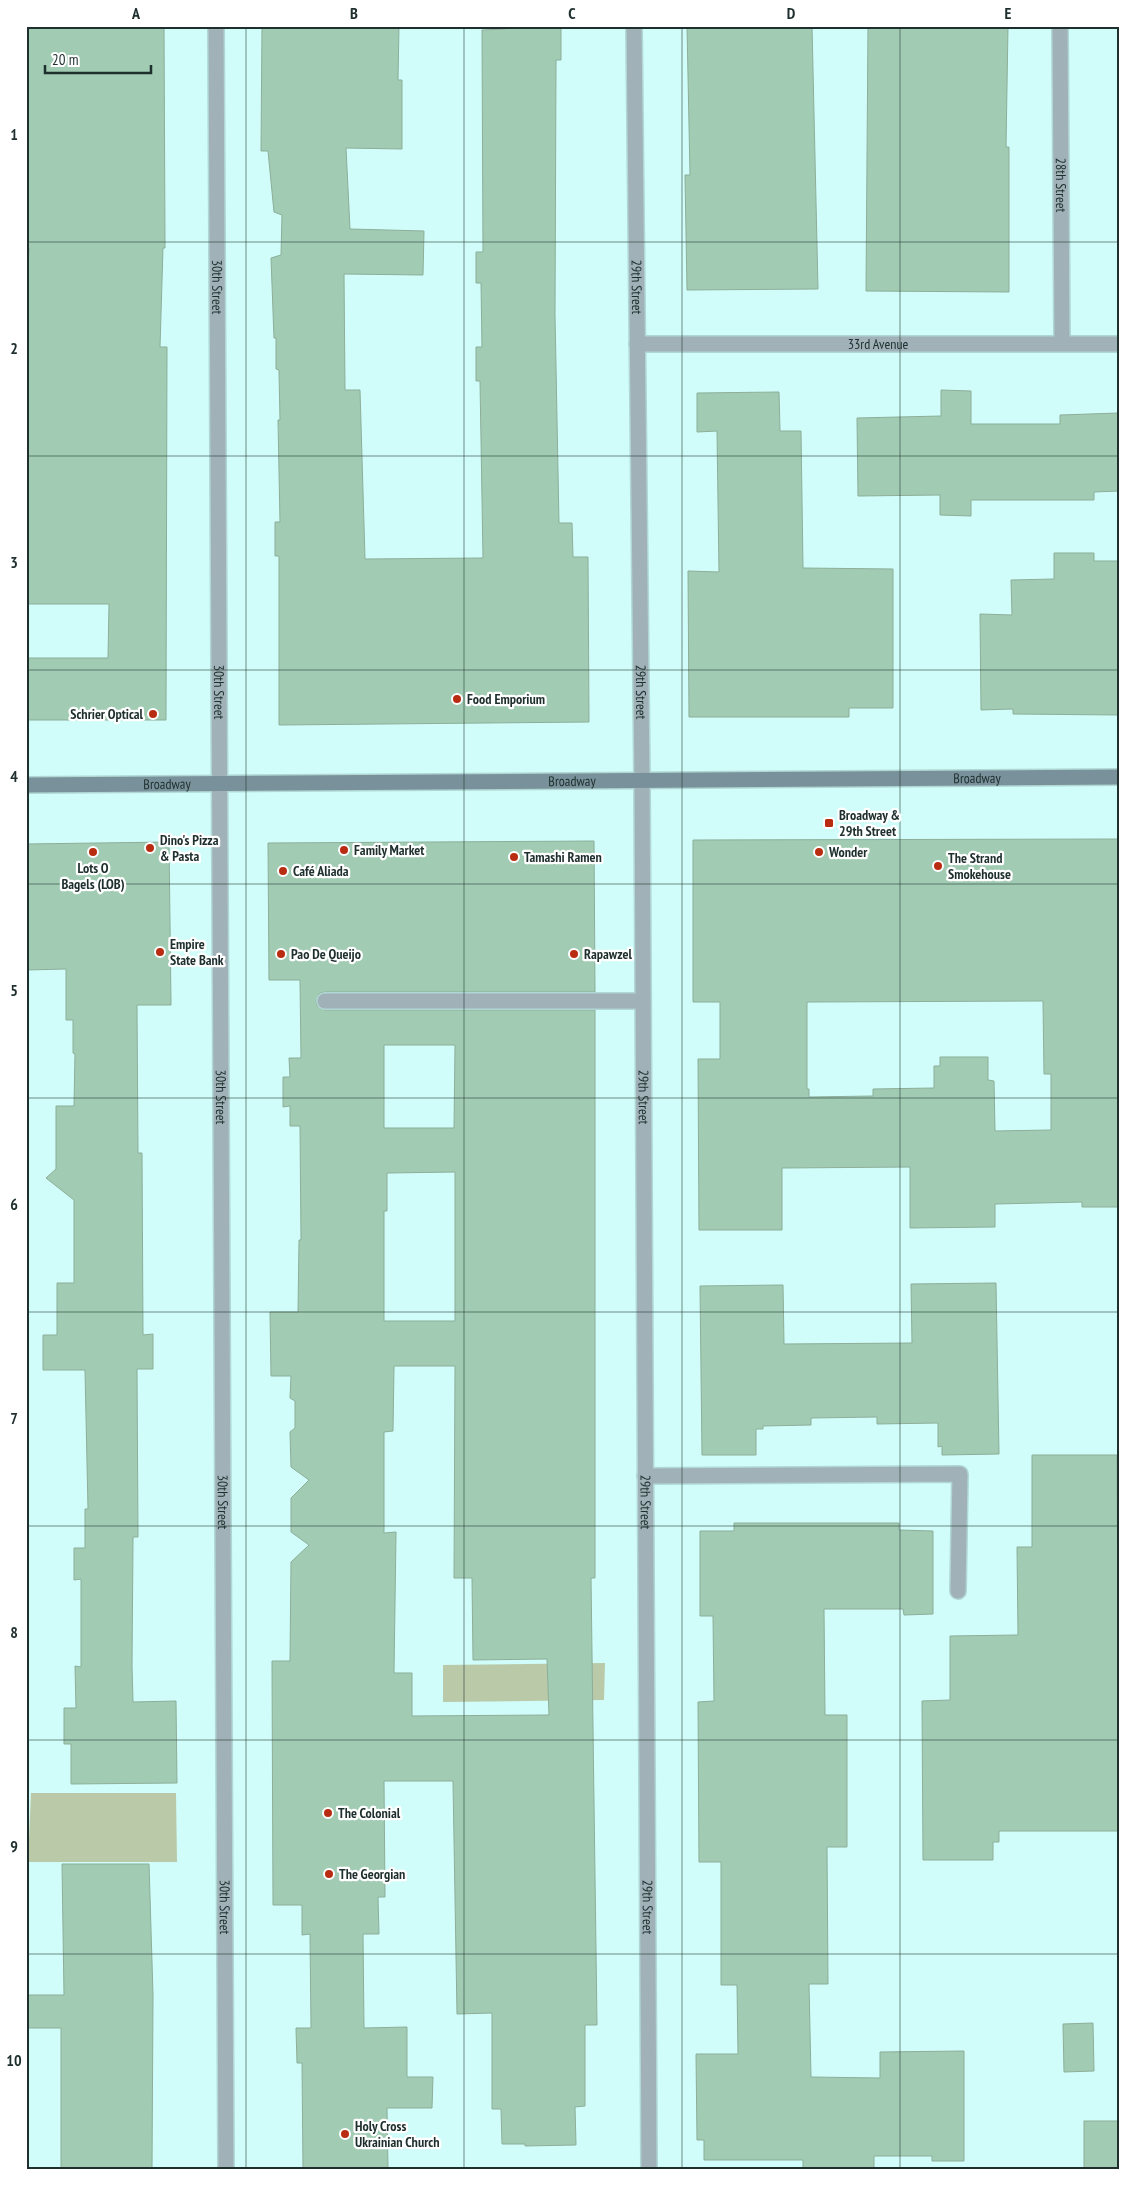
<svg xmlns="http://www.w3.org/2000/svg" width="1145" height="2195" font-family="'PT Sans Narrow',sans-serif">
	<rect width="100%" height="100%" fill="#d0fcf9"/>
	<g fill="#bacaa8">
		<polygon points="605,1663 604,1700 443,1702 443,1665"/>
		<polygon points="31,1793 176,1793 177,1862 28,1862"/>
	</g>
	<g fill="#a1ccb3" stroke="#8dae9a" fill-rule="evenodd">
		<polygon points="26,26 164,26 165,248 163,248 160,347 167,347 166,720 26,720 26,658 108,658 109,604 26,604 26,313 29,248 26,248"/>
		<polygon points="262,26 399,26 398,80 402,80 402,149 346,148 350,229 424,231 423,275 344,274 345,390 360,390 365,559 483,558 480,381 476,381 476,347 482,347 481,283 476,283 476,252 483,252 482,30 505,29 505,26 561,26 561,60 556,60 555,315 559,523 572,523 573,557 588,557 589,722 279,725 279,556 275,556 275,522 280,522 278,420 280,420 279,370 276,369 276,338 274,338 271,258 281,255 282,215 274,212 268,151 261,151"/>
		<polygon points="687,26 812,26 818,289 687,290 685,175 690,175"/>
		<polygon points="868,26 1008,26 1006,147 1009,147 1009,292 866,291"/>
		<polygon points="941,390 971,391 971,424 1060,424 1060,415 1119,413 1119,491 1094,492 1094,500 971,500 971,516 940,515 940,495 858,496 857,418 941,416"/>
		<polygon points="779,392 780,431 801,431 803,568 893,569 893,708 849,708 849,717 689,717 688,571 719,572 717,431 697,432 697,393"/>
		<polygon points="1054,553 1094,553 1094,561 1119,561 1119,715 1013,714 1013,709 981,710 980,614 1012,615 1011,580 1054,579"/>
		<path d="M1119,839V1207H1082V1202L995,1204V1227L910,1228V1167L782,1168V1230H699L698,1059H720V1002H693V840ZM1043,1001L1044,1074H1051V1130L995,1131L994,1081L988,1080V1057H940V1066H934V1088L873,1089V1096L809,1097V1089H807V1002Z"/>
		<path d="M594,841L595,992H325L320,993L316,1001L317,1006L325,1010H595V1578H591L597,2025H585V2106L575,2107L576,2145L525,2146V2144H502L501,2109H492V2013L457,2014L453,1781H384L385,1897H378L379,1934H363L364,2028L407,2027V2077H433L432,2108H387L388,2169H303L302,2063H297L296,2028H311L310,1934L302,1935V1905H273L272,1661H290L291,1562L309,1545L291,1532V1498L309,1480L291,1467L290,1432L295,1428V1401L290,1398L291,1376H271L270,1312H298L299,1240H301L300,1126H290V1106L283,1107V1077H290L289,1058H301L300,980H269L268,843ZM384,1045H455L454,1128H384ZM455,1172V1321H384V1211H387V1173ZM394,1366H455L454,1578H472L473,1660L547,1659L549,1715L412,1716V1673H394L396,1532L384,1533V1432L393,1431Z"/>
		<polygon points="169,842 171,1005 137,1005 138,1153 142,1153 143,1335 153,1334 153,1369 137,1369 138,1537 133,1537 132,1666 133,1702 176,1701 177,1783 71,1784 71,1744 64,1744 64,1708 76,1708 75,1666 81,1667 81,1579 74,1580 74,1548 85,1548 85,1509 88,1509 85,1370 43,1370 43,1335 57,1335 57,1283 74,1283 74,1200 46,1178 56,1169 56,1106 74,1106 75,1054 73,1053 73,1020 66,1020 66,969 26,970 26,844"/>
		<polygon points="996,1283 999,1454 942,1455 942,1446 938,1447 938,1423 877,1424 877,1417 811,1418 811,1425 763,1426 763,1429 756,1429 756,1455 702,1455 700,1286 783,1285 784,1344 912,1343 911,1284"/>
		<polygon points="1032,1455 1117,1455 1119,1831 999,1831 999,1842 993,1842 993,1860 923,1860 922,1701 950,1700 950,1636 1018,1635 1017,1547 1032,1547"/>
		<polygon points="734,1523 899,1523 899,1530 933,1531 933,1614 904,1615 903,1609 824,1609 825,1715 847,1715 847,1847 827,1847 828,1984 809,1984 811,2077 880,2078 880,2052 964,2051 964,2161 932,2161 932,2156 874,2156 874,2169 803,2169 803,2160 704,2160 704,2140 697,2140 696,2054 738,2054 737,1985 721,1985 721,1862 699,1862 698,1702 714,1701 713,1616 700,1616 700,1531 734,1531"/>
		<polygon points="62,1864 149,1864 153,1995 152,2169 61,2169 61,2028 26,2028 26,1995 64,1995"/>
		<polygon points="1093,2023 1094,2071 1064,2072 1063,2024"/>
		<rect x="1084" y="2121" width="35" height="48"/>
	</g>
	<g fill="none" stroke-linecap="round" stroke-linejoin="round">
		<g stroke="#b0d7d4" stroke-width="18">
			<g id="service">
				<polyline points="325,1001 643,1001"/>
				<polyline points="645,1476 960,1474 958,1591"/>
			</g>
		</g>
		<g stroke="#b0d7d4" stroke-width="18">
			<g id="minor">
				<path id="s1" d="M216,26L226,2169"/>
				<path id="s2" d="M634,26L642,780L649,2169"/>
				<path id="s3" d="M1060,26L1062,343"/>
				<path id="s4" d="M637,344H1119"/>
			</g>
		</g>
		<g stroke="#b0d7d4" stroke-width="18">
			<g id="secondary">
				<path id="s5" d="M26,785L1119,777"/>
			</g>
		</g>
		<use href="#service" stroke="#a0b1b7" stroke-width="15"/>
		<use href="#minor" stroke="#a0b1b7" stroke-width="15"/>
		<use href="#secondary" stroke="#79919a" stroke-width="15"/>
	</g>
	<path fill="none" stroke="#1e2f2e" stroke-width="1" stroke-opacity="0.55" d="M246,26V2169M464,26V2169M682,26V2169M900,26V2169M26,242H1119M26,456H1119M26,670H1119M26,884H1119M26,1098H1119M26,1312H1119M26,1526H1119M26,1740H1119M26,1954H1119"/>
	<g fill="#b82c11" stroke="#fff" stroke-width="2">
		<circle cx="457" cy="699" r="5"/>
		<circle cx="153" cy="714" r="5"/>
		<rect x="824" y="818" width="10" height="10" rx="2.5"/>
		<circle cx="150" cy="848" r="5"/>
		<circle cx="344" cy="850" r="5"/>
		<circle cx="93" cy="852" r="5"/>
		<circle cx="819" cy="852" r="5"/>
		<circle cx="514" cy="857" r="5"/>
		<circle cx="938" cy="866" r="5"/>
		<circle cx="283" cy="871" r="5"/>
		<circle cx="160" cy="952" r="5"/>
		<circle cx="281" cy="954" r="5"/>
		<circle cx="574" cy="954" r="5"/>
		<circle cx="328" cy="1813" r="5"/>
		<circle cx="329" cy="1874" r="5"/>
		<circle cx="345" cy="2134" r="5"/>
	</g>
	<g text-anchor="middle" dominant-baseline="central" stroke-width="4.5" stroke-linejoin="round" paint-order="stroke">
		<g font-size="14" fill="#1e2f2e" stroke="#fff">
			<text stroke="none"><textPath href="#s3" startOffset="159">28th Street</textPath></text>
			<text stroke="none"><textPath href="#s1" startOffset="261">30th Street</textPath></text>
			<text stroke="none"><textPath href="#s2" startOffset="261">29th Street</textPath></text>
			<text stroke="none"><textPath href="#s4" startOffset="241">33rd Avenue</textPath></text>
			<text stroke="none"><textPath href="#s2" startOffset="666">29th Street</textPath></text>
			<text stroke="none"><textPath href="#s1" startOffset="666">30th Street</textPath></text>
			<text stroke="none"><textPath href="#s5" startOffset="951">Broadway</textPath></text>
			<text stroke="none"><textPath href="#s5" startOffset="546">Broadway</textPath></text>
			<text stroke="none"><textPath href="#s5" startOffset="141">Broadway</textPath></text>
			<text stroke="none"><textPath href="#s2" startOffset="1071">29th Street</textPath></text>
			<text stroke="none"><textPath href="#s1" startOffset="1071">30th Street</textPath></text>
			<text stroke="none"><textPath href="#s1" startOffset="1476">30th Street</textPath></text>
			<text stroke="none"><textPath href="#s2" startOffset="1476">29th Street</textPath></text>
			<text stroke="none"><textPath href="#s1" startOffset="1881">30th Street</textPath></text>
			<text stroke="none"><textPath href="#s2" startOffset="1881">29th Street</textPath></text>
		</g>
		<g font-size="14" font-weight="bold" fill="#1e2f2e" stroke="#fff" text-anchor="start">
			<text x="467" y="699">Food Emporium</text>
			<text x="143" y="714" text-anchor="end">Schrier Optical</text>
			<text x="839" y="815">Broadway &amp;<tspan x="839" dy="16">29th Street</tspan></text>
			<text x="160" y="840">Dino's Pizza<tspan x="160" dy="16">&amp; Pasta</tspan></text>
			<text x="354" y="850">Family Market</text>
			<text x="829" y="852">Wonder</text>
			<text x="524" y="857">Tamashi Ramen</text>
			<text x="948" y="858">The Strand<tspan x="948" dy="16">Smokehouse</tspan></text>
			<text x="93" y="868" text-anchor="middle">Lots O<tspan x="93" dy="16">Bagels (LOB)</tspan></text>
			<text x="293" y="871">Café Aliada</text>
			<text x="170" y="944">Empire<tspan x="170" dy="16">State Bank</tspan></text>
			<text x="291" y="954">Pao De Queijo</text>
			<text x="584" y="954">Rapawzel</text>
			<text x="338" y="1813">The Colonial</text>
			<text x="339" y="1874">The Georgian</text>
			<text x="355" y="2126">Holy Cross<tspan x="355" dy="16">Ukrainian Church</tspan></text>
		</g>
	</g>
	<rect width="1145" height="2195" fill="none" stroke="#ffffff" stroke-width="55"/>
	<path d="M45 65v8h106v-8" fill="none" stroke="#1e2f2e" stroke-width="2.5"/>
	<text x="52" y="65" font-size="15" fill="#1e2f2e" stroke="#ffffff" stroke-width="4" paint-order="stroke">20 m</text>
	<rect x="28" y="28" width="1090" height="2140" fill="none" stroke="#1e2f2e" stroke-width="2"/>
	<g font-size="16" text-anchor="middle" font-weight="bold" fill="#1e2f2e">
		<text x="136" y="19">A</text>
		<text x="354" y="19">B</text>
		<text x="572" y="19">C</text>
		<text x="791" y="19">D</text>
		<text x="1008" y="19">E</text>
		<text x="14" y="140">1</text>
		<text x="14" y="354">2</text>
		<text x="14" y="568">3</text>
		<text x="14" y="782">4</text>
		<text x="14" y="996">5</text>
		<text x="14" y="1210">6</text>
		<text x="14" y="1424">7</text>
		<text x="14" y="1638">8</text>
		<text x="14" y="1852">9</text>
		<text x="14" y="2066">10</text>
	</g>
</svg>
